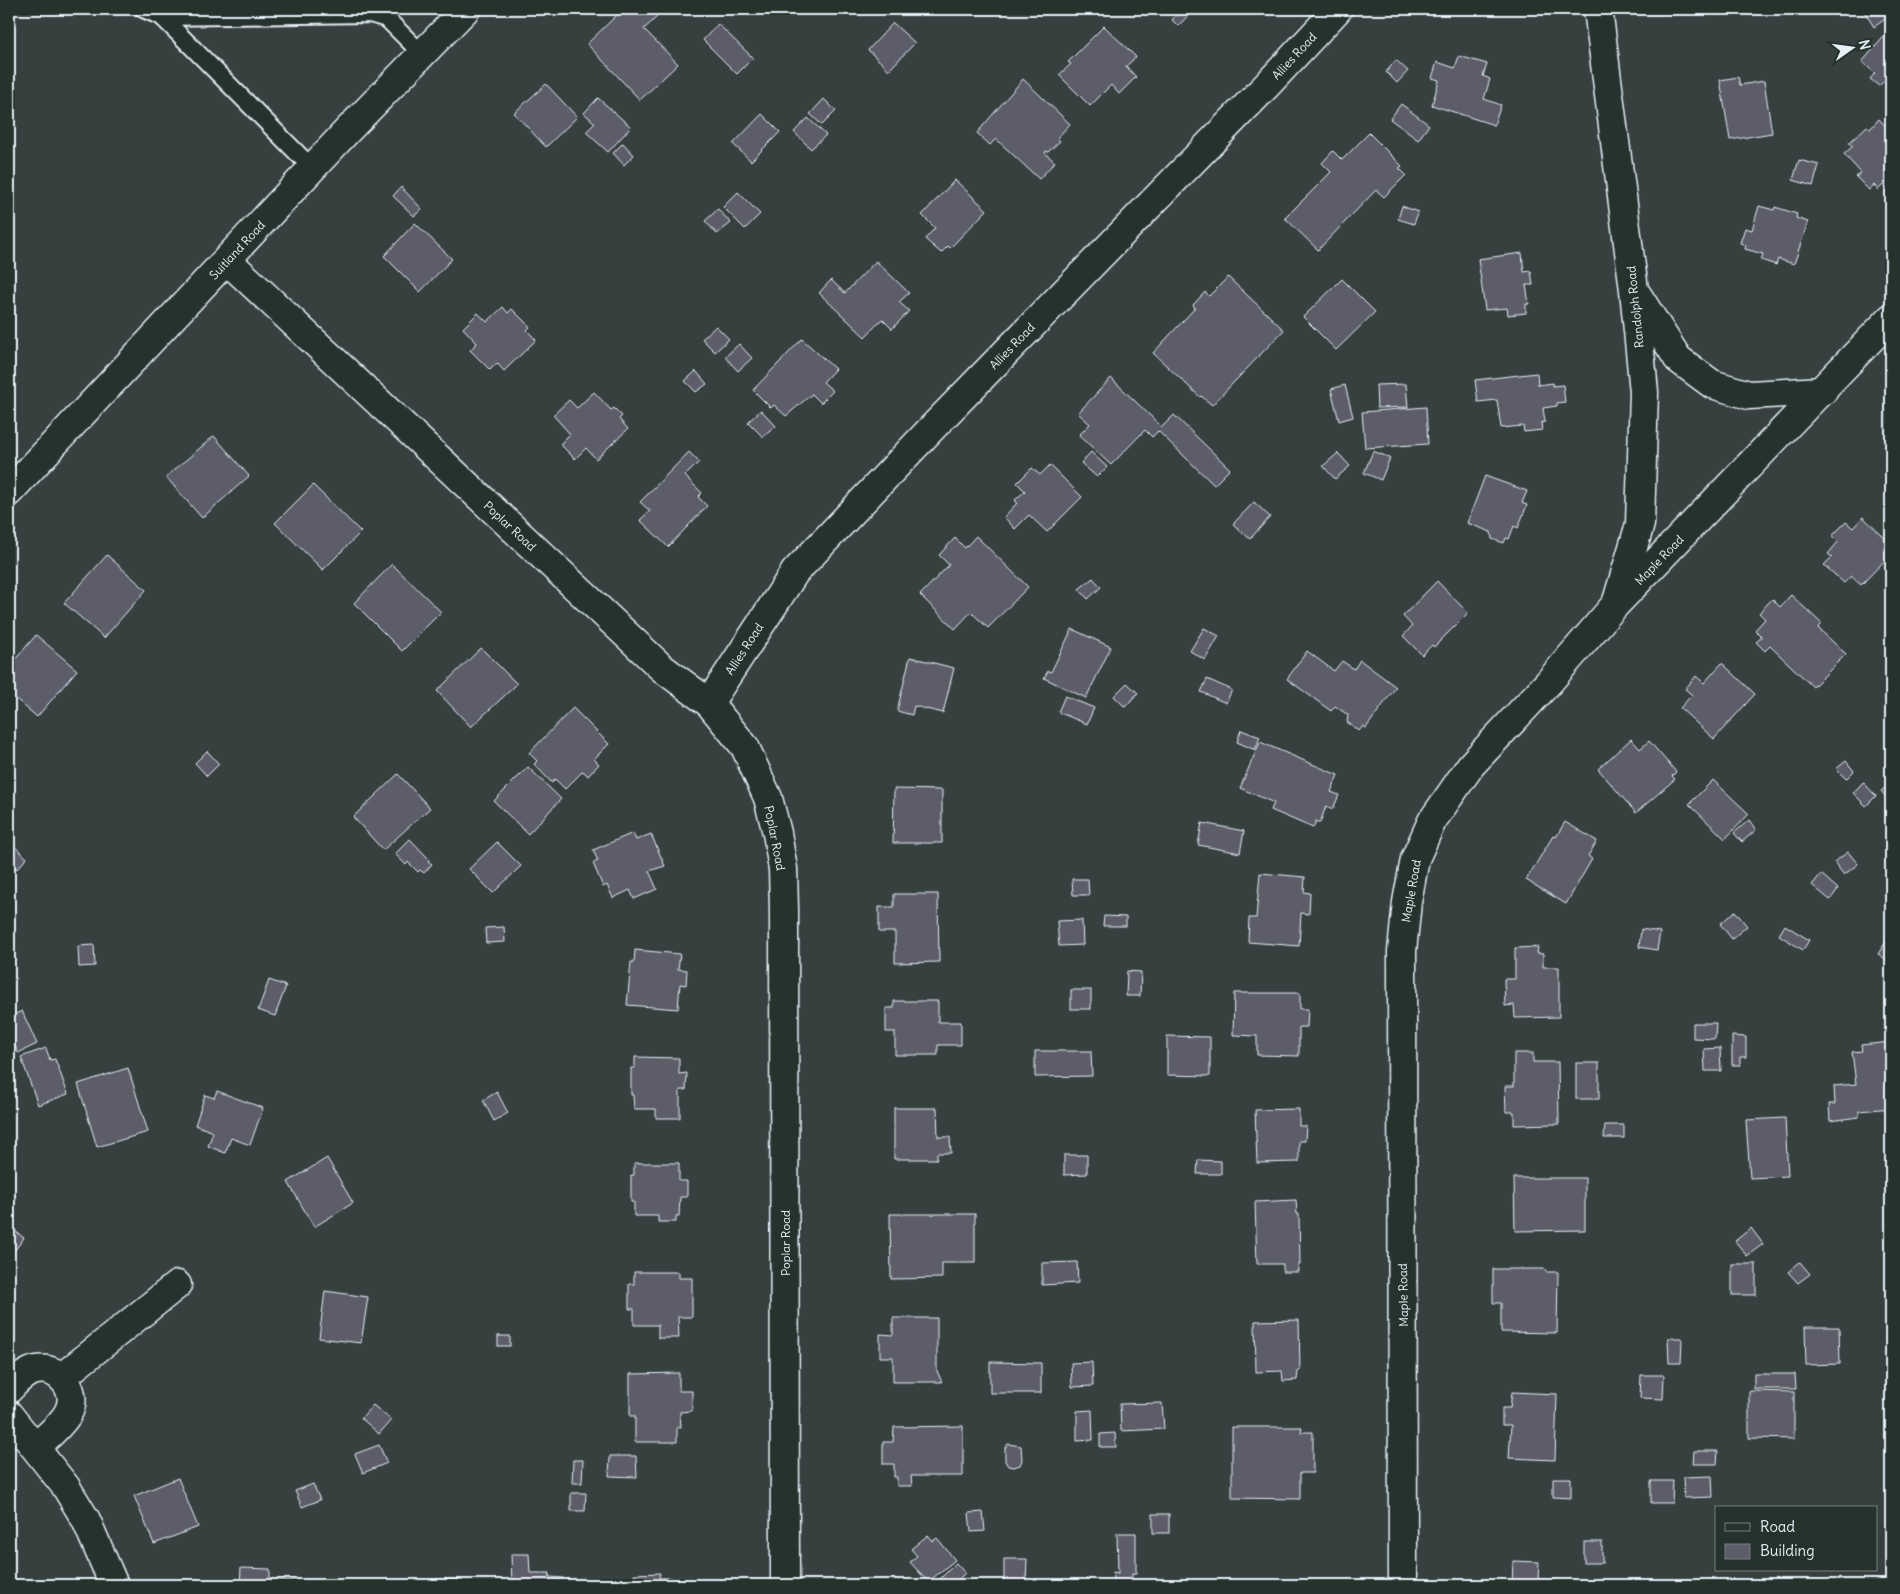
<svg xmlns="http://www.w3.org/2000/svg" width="1900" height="1594" font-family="Delius,sans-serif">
	<rect width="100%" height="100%" fill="#36403f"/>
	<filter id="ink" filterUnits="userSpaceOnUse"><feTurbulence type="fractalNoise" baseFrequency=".02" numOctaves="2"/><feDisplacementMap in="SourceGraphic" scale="10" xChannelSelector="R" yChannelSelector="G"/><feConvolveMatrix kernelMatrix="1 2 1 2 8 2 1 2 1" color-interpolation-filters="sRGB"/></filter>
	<g filter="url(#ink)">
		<g fill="#5d5d69" stroke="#e8f1f8">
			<polygon points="623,9 649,9 657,17 644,29 678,64 640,100 587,44"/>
			<polygon points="1169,9 1195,9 1178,26 1172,20 1176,15"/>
			<polygon points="1868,9 1891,9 1891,15 1874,27 1864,11"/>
			<polygon points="893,23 915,43 889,70 868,50"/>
			<polygon points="718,24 753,58 737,74 703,40"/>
			<polygon points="1104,26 1136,57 1126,66 1136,77 1119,94 1111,85 1090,106 1059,75 1071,64 1068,62"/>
			<polygon points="1888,32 1891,35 1891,88 1884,81 1879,86 1870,79 1875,73 1862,62"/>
			<polygon points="1459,56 1487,64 1483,76 1490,79 1484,99 1501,105 1494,125 1432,105 1439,80 1432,78 1437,62 1455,68"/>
			<polygon points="1396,60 1408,71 1397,83 1386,72"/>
			<polygon points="1738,77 1740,85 1764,81 1772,133 1730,140 1720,80"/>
			<polygon points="1023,79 1070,124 1057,138 1060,141 1048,152 1046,151 1045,153 1055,162 1039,179 996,139 990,145 977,133"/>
			<polygon points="546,84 577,117 546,147 514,113"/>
			<polygon points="598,98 631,127 608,152 586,132 595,123 584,113"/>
			<polygon points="824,99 836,111 822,125 810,114"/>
			<polygon points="1401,104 1429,125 1418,140 1390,119"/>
			<polygon points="762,114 780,132 751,161 733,144"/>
			<polygon points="808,118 826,135 811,149 794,132"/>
			<polygon points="1879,119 1891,132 1889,192 1883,185 1878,190 1874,185 1869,190 1856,177 1861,173 1844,154 1853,146 1849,143 1867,126 1870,129"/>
			<polygon points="1369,133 1402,166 1399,168 1406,175 1384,197 1376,190 1318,250 1285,218 1331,172 1322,163 1333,151 1342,160"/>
			<polygon points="623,143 634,155 624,165 613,153"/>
			<polygon points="1799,160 1819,165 1813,186 1793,180"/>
			<polygon points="955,180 987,210 950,248 948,246 941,253 925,239 935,228 922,215"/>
			<polygon points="401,187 422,209 414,216 393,196"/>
			<polygon points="738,192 760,214 745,229 723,207"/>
			<polygon points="1402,206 1418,212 1414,224 1398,219"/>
			<polygon points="1759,206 1774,210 1775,207 1797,214 1796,218 1808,222 1794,264 1778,259 1776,265 1761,260 1763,254 1745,249 1746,245 1740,243 1745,228 1752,230"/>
			<polygon points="718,209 731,223 717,234 705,221"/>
			<polygon points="415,223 452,259 420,292 384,256"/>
			<polygon points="1522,253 1524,272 1531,271 1533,285 1526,285 1529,304 1526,304 1526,313 1508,315 1507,308 1485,310 1478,259"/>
			<polygon points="876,261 909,293 899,302 909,311 892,329 882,319 865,337 819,293 831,280 845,293"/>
			<polygon points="1228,277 1284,330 1212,405 1201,396 1200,397 1153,353 1195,308 1193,305 1205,292 1209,296"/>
			<polygon points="1342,279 1375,312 1336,350 1303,317"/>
			<polygon points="503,307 508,313 512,309 530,327 527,330 536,340 504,371 497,363 490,370 470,350 477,343 463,328 478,313 487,322"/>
			<polygon points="716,326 729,339 715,352 702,339"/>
			<polygon points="802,339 835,369 823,382 833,391 821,403 812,394 786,416 774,405 771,408 753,390"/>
			<polygon points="739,344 752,358 738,371 725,357"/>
			<polygon points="696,371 707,384 696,392 685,381"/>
			<polygon points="1537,373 1538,385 1553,383 1553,386 1563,385 1565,402 1557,403 1557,406 1543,408 1545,422 1541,423 1542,430 1524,432 1523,426 1501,428 1497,400 1478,402 1475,380"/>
			<polygon points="1111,378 1162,427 1174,415 1230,469 1214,485 1158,431 1152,437 1145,430 1111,465 1079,435 1090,424 1078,413"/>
			<polygon points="1406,384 1408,407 1377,408 1376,385"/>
			<polygon points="1345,385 1353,417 1339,421 1331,389"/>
			<polygon points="594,392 611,410 614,408 622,416 619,419 628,429 596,459 586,448 575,459 560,444 570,434 553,415 569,400 577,408"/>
			<polygon points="1426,407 1428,444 1365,448 1362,412"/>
			<polygon points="761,410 776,426 763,437 748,422"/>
			<polygon points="214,436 249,476 202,518 166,477"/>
			<polygon points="1373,451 1390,458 1381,480 1364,473"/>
			<polygon points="689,452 699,462 685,476 702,493 698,497 707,506 668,547 640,520 650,511 640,502"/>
			<polygon points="1091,452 1107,467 1097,477 1081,463"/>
			<polygon points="1338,453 1350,466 1335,479 1323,466"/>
			<polygon points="1050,465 1082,497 1047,532 1029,515 1015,529 1004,517 1017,503 1015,500 1025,491 1017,483 1032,468 1040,475"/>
			<polygon points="1485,476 1527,491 1522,503 1527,505 1518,528 1514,526 1509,539 1506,538 1504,543 1492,539 1491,532 1467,523"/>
			<polygon points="313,485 361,532 323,570 275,523"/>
			<polygon points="1254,502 1270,517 1250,539 1233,524"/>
			<polygon points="1863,517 1891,544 1891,554 1861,585 1851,576 1844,583 1824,565 1832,557 1828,554 1838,542 1832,536 1846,522 1853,528"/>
			<polygon points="976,536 1028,587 988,628 971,612 955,629 920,595 949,565 939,555 955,538 965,548"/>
			<polygon points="107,555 146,590 104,638 64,603"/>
			<polygon points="392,564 441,612 402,651 354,603"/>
			<polygon points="1093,578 1101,587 1088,599 1079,589"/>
			<polygon points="1437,581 1468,613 1434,647 1432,645 1422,655 1403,636 1412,626 1403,616"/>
			<polygon points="1791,595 1822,624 1818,628 1846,654 1813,687 1770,646 1765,651 1756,642 1762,637 1755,630 1765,619 1759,613 1772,599 1780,607"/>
			<polygon points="1204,628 1219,636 1205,660 1190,651"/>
			<polygon points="1072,629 1111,647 1086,698 1044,678 1048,671 1051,672"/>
			<polygon points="36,635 77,670 37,717 9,693 9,667"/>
			<polygon points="481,648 517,684 471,727 437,691"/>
			<polygon points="1307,651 1334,671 1342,661 1354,669 1360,660 1396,687 1366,728 1363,726 1359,731 1347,722 1348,715 1335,706 1331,711 1287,679"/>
			<polygon points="910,657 954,668 943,713 914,706 912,715 897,711"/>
			<polygon points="1722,663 1755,694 1714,739 1680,708 1692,695 1685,689 1696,676 1704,683"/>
			<polygon points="1207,679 1232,690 1226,703 1201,692"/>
			<polygon points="1127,683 1138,693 1125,707 1114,696"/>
			<polygon points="1065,696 1094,708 1087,724 1058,712"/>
			<polygon points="573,708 609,744 594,759 599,764 588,776 583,771 565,789 555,779 552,783 534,764 537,761 529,753"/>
			<polygon points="1241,730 1260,737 1255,750 1237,742"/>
			<polygon points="1631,739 1640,749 1649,741 1676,772 1672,776 1675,779 1636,813 1598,769"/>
			<polygon points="1260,742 1338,775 1331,792 1339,795 1333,809 1326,806 1320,823 1316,821 1313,828 1271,810 1274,803 1240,788"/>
			<polygon points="207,751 219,764 207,776 195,763"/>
			<polygon points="1846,761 1854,771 1846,779 1836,769"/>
			<polygon points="528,767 561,799 528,834 494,801"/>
			<polygon points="398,774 430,808 383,850 353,817"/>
			<polygon points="1713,780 1749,814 1725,839 1689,804"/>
			<polygon points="1863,782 1876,796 1866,806 1853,793"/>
			<polygon points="1891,783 1891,803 1881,791"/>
			<polygon points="894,789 942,790 942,843 893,843"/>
			<polygon points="1749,820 1756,830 1742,842 1734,833"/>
			<polygon points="1565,822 1597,841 1588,856 1592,859 1566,904 1526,880 1553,836 1556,837"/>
			<polygon points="1202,823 1244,831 1240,853 1198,845"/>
			<polygon points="633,833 636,840 651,834 665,866 649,871 657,889 634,899 630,890 613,898 607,885 603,887 593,863 598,861 593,850"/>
			<polygon points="410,839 429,859 428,861 432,864 424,873 420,870 418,872 408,862 406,865 395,854"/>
			<polygon points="9,841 27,858 17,869 9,862"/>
			<polygon points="497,842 521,866 493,893 469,869"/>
			<polygon points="1848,852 1858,864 1844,875 1834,862"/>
			<polygon points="1260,873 1305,877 1304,892 1310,893 1309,914 1301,913 1299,946 1248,942 1249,918 1256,918"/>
			<polygon points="1821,874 1838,889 1830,900 1812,885"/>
			<polygon points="1072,879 1088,879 1089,895 1073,895"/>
			<polygon points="894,894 938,894 939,962 895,963 895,932 879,932 879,907 894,907"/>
			<polygon points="1735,911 1747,926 1732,939 1720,924"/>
			<polygon points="1104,916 1126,917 1126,926 1103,926"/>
			<polygon points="1082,920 1083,945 1059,946 1057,921"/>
			<polygon points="1785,925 1809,940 1803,950 1779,935"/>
			<polygon points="504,927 505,942 486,943 485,928"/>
			<polygon points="1641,929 1660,932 1657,950 1639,947"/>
			<polygon points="1891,934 1891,963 1878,954"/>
			<polygon points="94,945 95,966 79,967 78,946"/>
			<polygon points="1538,947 1537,953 1543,954 1543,967 1559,967 1559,1017 1515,1018 1514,1005 1505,1006 1504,979 1515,979 1515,948"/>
			<polygon points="635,950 680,954 678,969 687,970 686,985 680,984 678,1009 627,1005 631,962 634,962"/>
			<polygon points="1127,971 1141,972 1140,996 1126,996"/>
			<polygon points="269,980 286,986 275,1016 258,1010"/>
			<rect x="1071" y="990" width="20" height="19"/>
			<polygon points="1234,993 1300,993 1300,1009 1308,1009 1307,1027 1299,1027 1299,1056 1257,1055 1257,1036 1233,1035"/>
			<polygon points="894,1001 938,1001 938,1022 961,1022 961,1045 938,1045 938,1055 895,1055 895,1032 886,1032 886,1008 894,1008"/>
			<polygon points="22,1011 37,1044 18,1053 9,1032 9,1017"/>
			<polygon points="1693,1023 1716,1023 1715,1039 1693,1038"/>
			<polygon points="1167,1036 1210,1037 1210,1076 1167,1075"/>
			<polygon points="1732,1036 1746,1037 1746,1057 1740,1057 1740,1065 1732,1065"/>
			<polygon points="1891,1042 1891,1108 1859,1111 1859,1117 1830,1121 1829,1104 1835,1104 1834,1086 1856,1084 1852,1052 1862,1051 1861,1045"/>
			<polygon points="46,1048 50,1060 55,1059 68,1094 38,1105 21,1057"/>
			<polygon points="1720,1048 1721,1071 1705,1071 1704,1049"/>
			<polygon points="1035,1051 1091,1051 1092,1076 1035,1077"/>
			<polygon points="1514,1053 1533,1053 1533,1062 1558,1062 1559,1124 1514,1125 1514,1112 1506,1112 1505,1086 1514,1086"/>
			<polygon points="635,1057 679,1058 679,1074 687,1073 686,1090 680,1090 680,1118 656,1118 656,1109 634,1109 633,1095 631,1095 631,1068 635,1068"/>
			<rect x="1576" y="1063" width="23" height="36"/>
			<polygon points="128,1068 148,1132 97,1147 78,1084"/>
			<polygon points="217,1091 263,1108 250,1145 231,1138 225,1153 208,1146 213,1132 195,1125 205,1095 214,1098"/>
			<polygon points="497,1092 508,1113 494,1121 483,1100"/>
			<polygon points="894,1108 937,1108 938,1137 950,1137 951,1153 937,1153 937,1159 894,1159"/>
			<polygon points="1299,1109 1299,1126 1306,1126 1305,1141 1299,1141 1299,1162 1257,1163 1255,1110"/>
			<polygon points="1785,1118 1788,1176 1750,1178 1746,1120"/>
			<polygon points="1605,1125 1624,1125 1624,1138 1604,1138"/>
			<polygon points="1064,1155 1087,1155 1087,1174 1064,1175"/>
			<polygon points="327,1158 353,1203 314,1227 288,1182"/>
			<polygon points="1198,1160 1221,1161 1221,1174 1197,1174"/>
			<polygon points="634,1163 679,1163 679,1181 687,1181 687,1197 680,1197 679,1216 676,1216 676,1222 658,1222 658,1216 634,1216 634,1202 631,1202 631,1175 634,1175"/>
			<polygon points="1514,1178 1585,1178 1585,1230 1515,1231"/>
			<polygon points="1296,1200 1297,1214 1299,1214 1300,1265 1298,1265 1298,1272 1283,1272 1283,1264 1257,1264 1255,1202"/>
			<polygon points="890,1214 975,1214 975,1263 942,1263 942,1278 891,1279"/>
			<polygon points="9,1226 24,1238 9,1258"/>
			<polygon points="1751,1228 1763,1244 1747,1256 1735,1241"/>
			<polygon points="1077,1262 1078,1283 1042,1285 1042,1263"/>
			<polygon points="1800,1262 1810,1274 1798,1283 1788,1272"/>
			<rect x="1732" y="1264" width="24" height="31"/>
			<polygon points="1493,1269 1545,1269 1546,1272 1558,1272 1557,1333 1501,1332 1501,1303 1493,1303"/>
			<polygon points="634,1272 679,1272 679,1278 692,1278 692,1317 678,1317 679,1338 658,1338 658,1325 634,1325 634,1309 629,1309 629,1284 634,1284"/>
			<polygon points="325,1291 368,1297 361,1343 319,1338"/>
			<polygon points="893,1318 937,1318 937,1371 942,1382 893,1382 893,1357 880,1357 880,1334 893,1335"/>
			<polygon points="1299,1320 1300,1371 1298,1371 1297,1380 1283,1381 1282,1371 1256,1372 1255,1321"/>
			<polygon points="1805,1327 1839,1327 1840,1364 1806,1365"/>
			<rect x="498" y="1336" width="12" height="10"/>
			<polygon points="1668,1338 1682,1338 1681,1363 1669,1363"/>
			<polygon points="990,1362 1041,1363 1041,1393 990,1393"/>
			<polygon points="1092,1362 1093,1386 1072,1387 1071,1363"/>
			<polygon points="679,1373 679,1391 692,1391 692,1411 680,1412 681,1427 677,1427 677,1442 635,1442 635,1416 630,1416 630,1374"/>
			<polygon points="1754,1374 1795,1374 1796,1389 1754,1389"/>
			<polygon points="1641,1375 1664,1375 1663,1399 1640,1398"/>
			<polygon points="1749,1391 1794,1392 1794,1439 1749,1438"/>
			<polygon points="1512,1392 1557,1394 1555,1460 1509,1458 1511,1425 1502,1425 1502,1408 1510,1408"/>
			<polygon points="1162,1403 1164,1429 1121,1431 1120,1404"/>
			<polygon points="373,1405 391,1420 379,1434 361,1418"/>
			<polygon points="1092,1410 1093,1440 1077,1441 1077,1411"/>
			<polygon points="963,1426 963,1476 911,1476 912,1486 897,1486 897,1477 894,1477 894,1464 883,1464 883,1442 893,1442 894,1427"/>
			<polygon points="1232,1427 1302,1427 1301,1432 1313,1432 1313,1473 1300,1473 1300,1499 1232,1498"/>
			<polygon points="1115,1433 1116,1447 1100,1447 1100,1434"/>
			<polygon points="1008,1444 1021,1446 1022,1460 1020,1465 1014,1467 1008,1466 1005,1461 1005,1448"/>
			<polygon points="379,1445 387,1463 363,1473 355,1454"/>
			<polygon points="1694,1451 1718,1451 1717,1464 1693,1464"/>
			<polygon points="610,1456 636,1456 637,1477 609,1476"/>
			<polygon points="573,1460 583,1460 582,1483 572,1483"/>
			<polygon points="1712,1476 1713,1497 1684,1498 1683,1477"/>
			<polygon points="178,1478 198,1527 154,1544 134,1496"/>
			<polygon points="1553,1478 1571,1478 1571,1498 1553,1497"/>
			<polygon points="1651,1481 1673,1481 1672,1503 1651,1503"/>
			<polygon points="313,1484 320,1500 302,1507 295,1491"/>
			<polygon points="571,1493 586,1493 585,1511 571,1511"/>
			<polygon points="983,1512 985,1531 971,1532 969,1513"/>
			<rect x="1153" y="1514" width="16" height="19"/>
			<polygon points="1117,1533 1136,1533 1136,1574 1132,1574 1132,1585 1113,1585 1113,1572 1118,1573"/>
			<polygon points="928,1535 933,1541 937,1538 955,1560 928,1582 910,1562 917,1556 911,1549"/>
			<rect x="1584" y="1542" width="18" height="21"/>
			<polygon points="511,1554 529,1554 530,1573 550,1573 549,1577 563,1578 563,1585 512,1585"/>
			<polygon points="1004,1559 1027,1559 1026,1585 1004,1585"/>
			<polygon points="1513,1561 1539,1562 1538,1579 1558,1580 1558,1585 1512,1585"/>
			<polygon points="956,1563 965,1573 956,1582 959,1585 934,1585"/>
			<polygon points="241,1568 270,1569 270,1581 313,1581 313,1585 240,1585"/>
			<polygon points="660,1573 659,1578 672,1578 672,1585 624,1585 624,1579 634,1579 634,1574"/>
			<polygon points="436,1579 462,1580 462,1585 377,1585 377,1583 437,1583"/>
		</g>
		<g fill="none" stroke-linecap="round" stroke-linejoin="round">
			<g stroke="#e8f1f8" stroke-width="20">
				<g id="service">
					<polyline points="143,9 162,17"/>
					<polyline points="313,169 162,17 370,14 387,19 422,54"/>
				</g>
			</g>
			<g stroke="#e8f1f8" stroke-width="31">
				<g id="minor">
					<polyline points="1598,9 1634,290 1644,392 1640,524 1617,601"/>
					<polyline points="228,261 662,668 709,703 745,747 768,798 777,833 783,869 784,910 785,1585"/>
					<polyline points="1638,296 1678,359 1712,384 1749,395 1823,391"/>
					<polyline points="709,703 795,572 932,428 1267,85 1338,9"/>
					<polyline points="62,1377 177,1285"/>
					<path d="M9,1389C15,1383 22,1375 30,1372C55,1361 81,1389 68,1413C61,1426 46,1437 36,1447"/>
					<polyline points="9,1415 66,1487 86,1520 114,1585"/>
					<polyline points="1403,1585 1402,951 1407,902 1415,859 1432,821 1471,765 1548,683 1616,604 1891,318"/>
				</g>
			</g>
			<g stroke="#e8f1f8" stroke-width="31">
				<polyline id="secondary" points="9,492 348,130 466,9"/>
			</g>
			<use href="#service" stroke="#26332d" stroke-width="16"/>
			<use href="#minor" stroke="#26332d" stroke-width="28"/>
			<use href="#secondary" stroke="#26332d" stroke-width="28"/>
		</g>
	</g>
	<g text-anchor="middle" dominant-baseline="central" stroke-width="4.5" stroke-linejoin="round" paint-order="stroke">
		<g font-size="12" fill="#e8f1f8" stroke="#26332d">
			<text transform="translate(1294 56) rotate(-47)">Allies Road</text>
			<text transform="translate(237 250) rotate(-47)">Suitland Road</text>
			<text transform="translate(1635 307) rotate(-96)">Randolph Road</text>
			<text transform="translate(1012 346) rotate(-46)">Allies Road</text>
			<text transform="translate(510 526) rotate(43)">Poplar Road</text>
			<text transform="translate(1659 560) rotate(-46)">Maple Road</text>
			<text transform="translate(744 649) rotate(-57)">Allies Road</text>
			<text transform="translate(775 838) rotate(79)">Poplar Road</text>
			<text transform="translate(1411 891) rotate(-80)">Maple Road</text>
			<text transform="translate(785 1243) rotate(-90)">Poplar Road</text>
			<text transform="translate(1403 1295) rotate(-91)">Maple Road</text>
		</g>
	</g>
	<rect width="1900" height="1594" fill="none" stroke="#26332d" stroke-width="30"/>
	<rect x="15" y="15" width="1870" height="1564" fill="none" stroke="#e8f1f8" stroke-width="2" filter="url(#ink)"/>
	<rect x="1715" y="1506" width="162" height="65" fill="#26332d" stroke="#747f7e"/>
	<rect x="1725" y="1523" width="25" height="8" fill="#26332d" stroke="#747f7e"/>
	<text x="1760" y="1532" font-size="15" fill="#e8f1f8">Road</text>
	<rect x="1725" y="1544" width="25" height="15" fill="#5d5d69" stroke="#747f7e"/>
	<text x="1760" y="1556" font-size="15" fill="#e8f1f8">Building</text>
	<g transform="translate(1852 48) rotate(76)" stroke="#26332d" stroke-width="4" paint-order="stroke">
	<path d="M0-4L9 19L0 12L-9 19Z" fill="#e8f1f8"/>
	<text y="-8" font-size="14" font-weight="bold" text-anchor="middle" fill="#e8f1f8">N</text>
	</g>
</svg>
